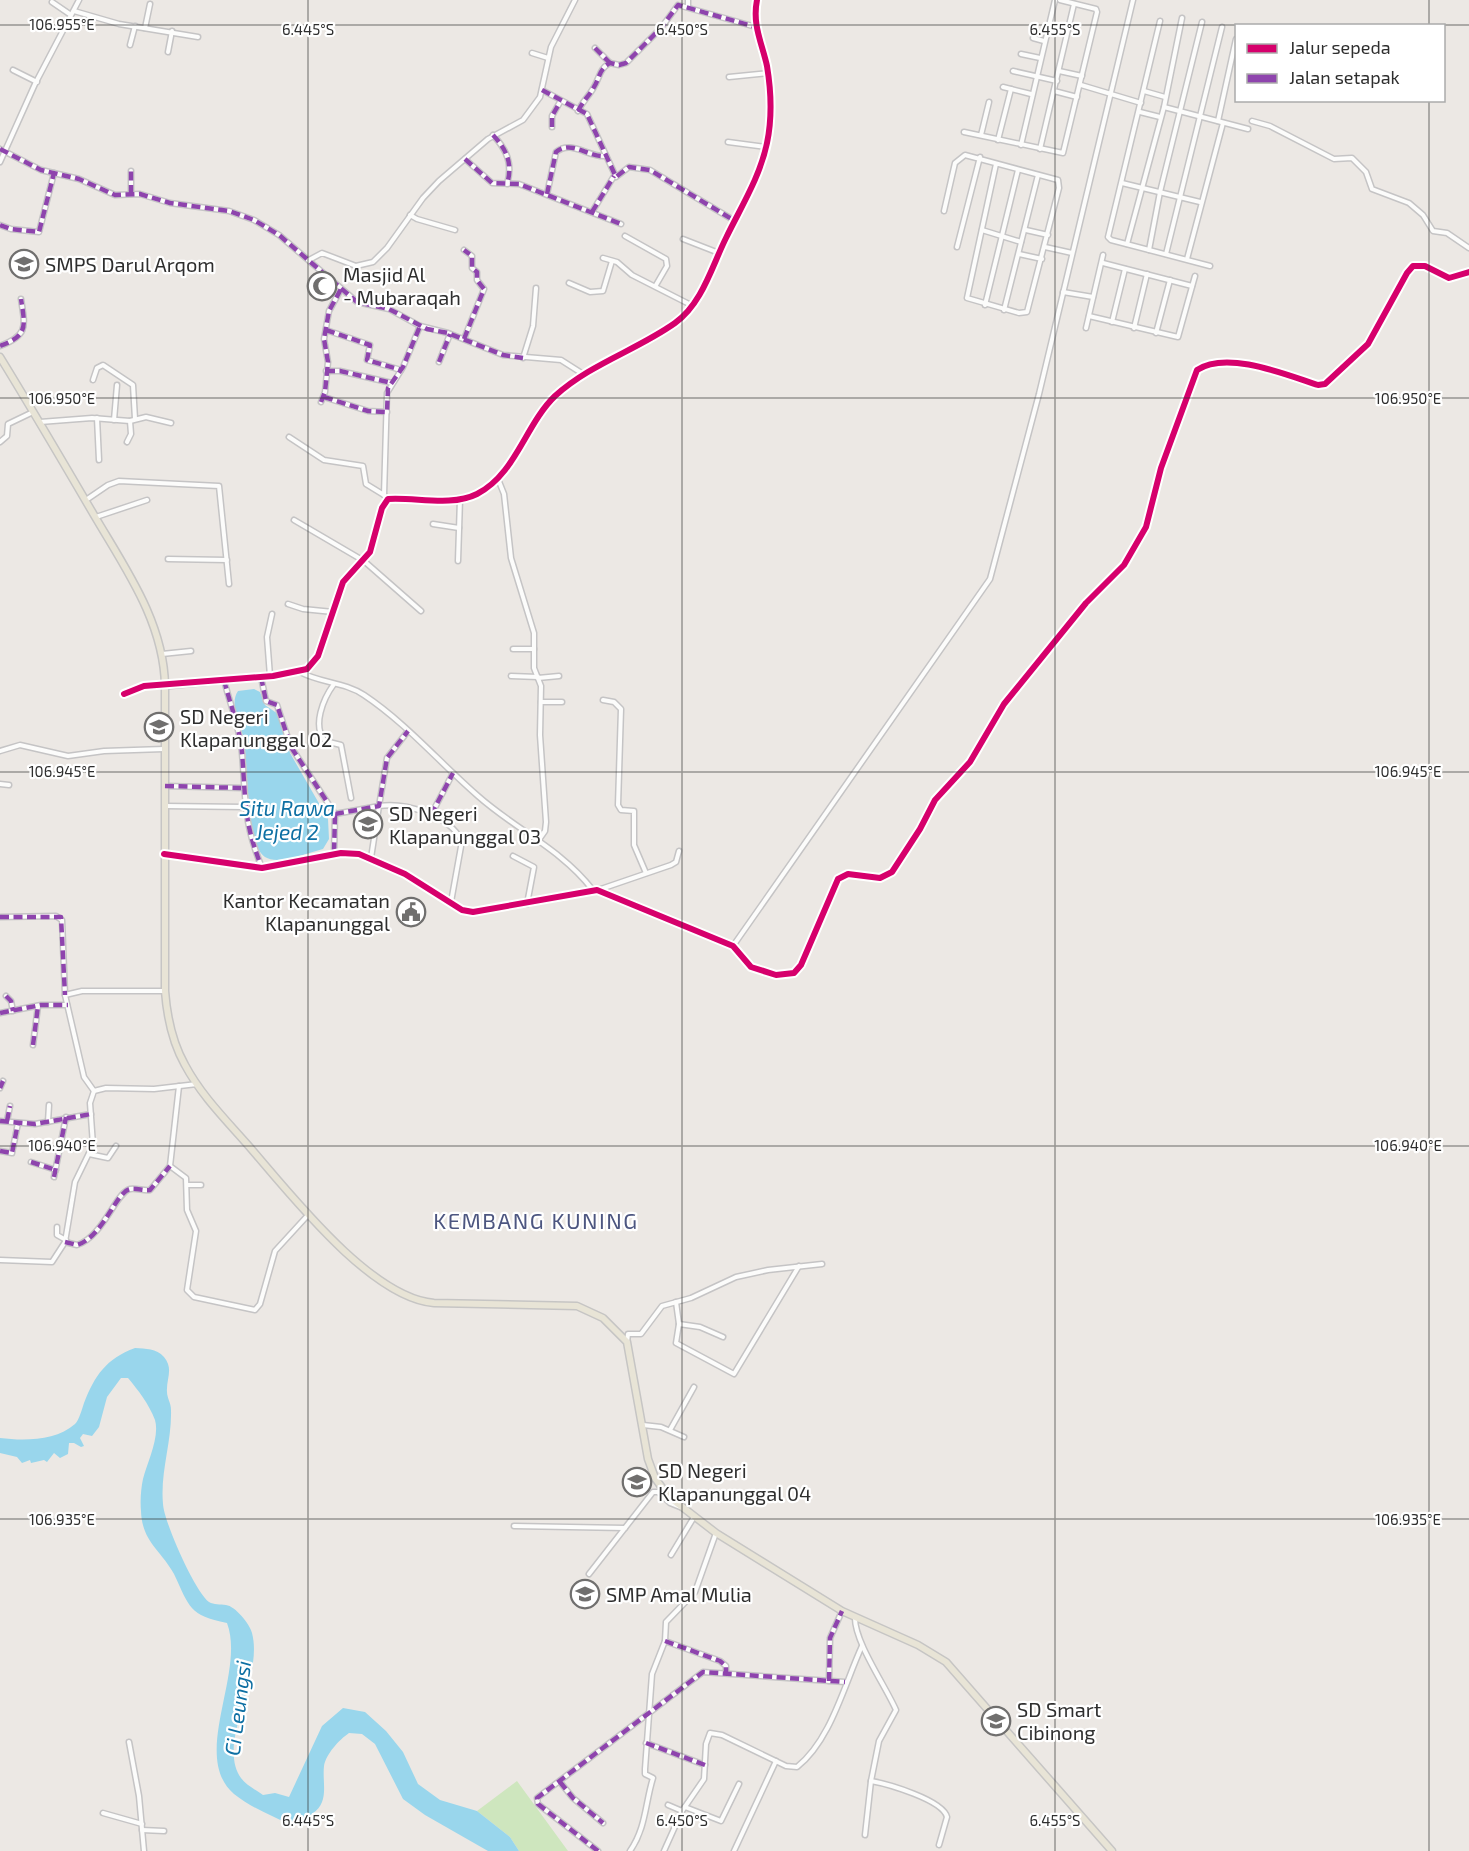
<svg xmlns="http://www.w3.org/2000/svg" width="1469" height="1851" font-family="'Exo 2',sans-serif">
	<rect width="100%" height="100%" fill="#ece8e4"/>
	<polygon fill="#cee6be" points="517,1781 568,1851 519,1851 510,1837 477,1811"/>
	<g fill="#99d6ec">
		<path d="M254,689L260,692L265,705L278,714L290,753L328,819L329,839L323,849C309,852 279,866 265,857C245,844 249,761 243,736C240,722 229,704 238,691Z"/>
		<path d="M135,1348C146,1349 156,1348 164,1357C174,1369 166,1379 167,1392C167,1398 171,1403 171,1410C172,1442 160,1472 163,1504C164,1522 195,1592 209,1602C214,1605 220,1604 226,1605C235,1606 250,1624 252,1633C264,1678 216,1743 241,1778C246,1785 256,1790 263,1795L275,1793L289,1797L322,1726L343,1708L365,1712L386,1731L403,1752L418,1784L440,1800L477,1811L510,1837L519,1851H488L425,1815L403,1799L375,1744L362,1734L349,1733C339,1740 326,1754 324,1766C322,1784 330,1802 312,1814C306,1819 298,1822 291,1825C272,1816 250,1807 234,1794C190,1756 246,1673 227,1623C189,1615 190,1608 174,1574C161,1550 142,1542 141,1511C140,1501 141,1488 143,1479C147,1463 160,1437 155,1420C149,1404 138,1390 128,1378H121L107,1397L99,1427L92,1436L83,1434L80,1438L84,1446L81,1447L74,1443H69L68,1454L60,1458L54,1453L47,1462L44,1460L31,1463L30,1460L22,1463L17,1457L0,1453V1438C24,1441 56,1441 75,1424C79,1420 82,1409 84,1403C95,1375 106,1359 135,1348Z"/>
	</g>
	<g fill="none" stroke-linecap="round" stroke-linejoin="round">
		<g stroke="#c5c4c5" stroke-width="7">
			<g id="minor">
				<polyline points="688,0 688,6"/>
				<polyline points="52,2 71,15"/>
				<polyline points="74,11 119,24 198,37"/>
				<polyline points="1160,21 1108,237 1111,240 1210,266"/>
				<polyline points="145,28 150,4"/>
				<polyline points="1033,38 1044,41"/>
				<polyline points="130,45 135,26"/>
				<polyline points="595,48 610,63"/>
				<polyline points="168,52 172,31"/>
				<polyline points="532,53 548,58"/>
				<polyline points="1021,54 1040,58"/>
				<polyline points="13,70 37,82"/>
				<polyline points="1013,71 1057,81"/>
				<polyline points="1059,71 1082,76"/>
				<polyline points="729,77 768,73"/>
				<polyline points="1081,85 1141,103"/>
				<polyline points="1003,87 1031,94"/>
				<polyline points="542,90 587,114 616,177 629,167 650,170 735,221"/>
				<polyline points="1054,91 1077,97"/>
				<polyline points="1144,91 1165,97"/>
				<polyline points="1164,107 1248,129"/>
				<path d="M578,111C583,101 589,96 594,87C600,77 599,69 610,63L619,65L626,63L661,28L678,5L756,27"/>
				<polyline points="1140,112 1160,117"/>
				<polyline points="1218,121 1236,39"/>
				<polyline points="1252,121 1270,126 1334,159 1352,158 1366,172 1372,189 1409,203 1423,215 1433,231 1447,233 1469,248"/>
				<polyline points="552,127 552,116 560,102"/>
				<polyline points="964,132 1063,153 1097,12 1096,9 1060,0"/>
				<path d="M493,135C507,150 513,164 507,184"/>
				<polyline points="981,135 989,102"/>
				<polyline points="998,140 1011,89"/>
				<polyline points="728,142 766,147"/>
				<polyline points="1021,145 1055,0"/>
				<polyline points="0,149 41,170 79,179 115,195 140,194 170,203 229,211 254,220 279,235 357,302 389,309 420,326 448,333 503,355 561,360 583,374"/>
				<polyline points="1040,149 1074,4"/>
				<polyline points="465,159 492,183 519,184 621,224"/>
				<polyline points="0,162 35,84 79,0"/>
				<polyline points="1122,183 1200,202"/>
				<polyline points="131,194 131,171"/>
				<path d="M547,194L556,152C572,139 588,158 606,156"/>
				<polyline points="944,211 955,163 965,155 1058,180 1059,188 1027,312 1019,313 967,298 996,164"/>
				<polyline points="592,212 614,176"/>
				<polyline points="410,215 417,219 455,230"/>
				<polyline points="0,225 11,229 39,232 54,173"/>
				<polyline points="982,230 1021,242"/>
				<polyline points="1026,230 1048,235"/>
				<polyline points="625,236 666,259 667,266 656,285"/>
				<polyline points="683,239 719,253"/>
				<polyline points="1127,244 1164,107 1182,18"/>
				<polyline points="957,247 980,157"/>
				<polyline points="1045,247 1072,253"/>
				<polyline points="1149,250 1160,192 1202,22"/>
				<polyline points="1019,254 1042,259"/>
				<polyline points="1166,254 1222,27"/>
				<polyline points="603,258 617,262 632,275 693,306"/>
				<polyline points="1187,259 1223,123"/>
				<polyline points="309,260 322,253 356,266 373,262 387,248 423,198 439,181 488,139 523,120 540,97 551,47 575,0"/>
				<polyline points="1103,263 1192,286"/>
				<polyline points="569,283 590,292 603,291 612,261"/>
				<polyline points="1063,292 1093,297"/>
				<polyline points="985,305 1018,170"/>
				<polyline points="1004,310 1038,175"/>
				<polyline points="1089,316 1178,337 1195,276"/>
				<polyline points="1112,322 1125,269"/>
				<polyline points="1086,328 1103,255"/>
				<polyline points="1134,328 1147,274"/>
				<polyline points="326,330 370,345 367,360 401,370"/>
				<polyline points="1156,333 1170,280"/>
				<polyline points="464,339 484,289 477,280 477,272 472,268 472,256 464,250"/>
				<path d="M0,346C29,335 25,326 21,299"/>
				<polyline points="523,358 533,326 536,288"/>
				<polyline points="439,362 450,334"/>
				<polyline points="326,371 340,371 392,383"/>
				<polyline points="93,380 97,368 103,365 133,385 135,419"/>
				<polyline points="324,397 368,411 387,412"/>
				<polyline points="321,402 325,392 328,362 324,339 329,311 341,289"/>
				<polyline points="97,418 99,460"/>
				<polyline points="114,420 117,385"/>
				<polyline points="40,422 92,418 130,421 146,417 171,423"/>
				<polyline points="289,437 324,460 363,466 366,484 384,495"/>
				<polyline points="0,442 7,436 8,424 33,412"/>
				<polyline points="127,442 131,434 130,421"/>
				<polyline points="498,479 504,494 511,558 534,633 534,668 541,686 540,735 546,822 545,831 538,841"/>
				<polyline points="388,499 384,495 387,393 403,367 420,326"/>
				<polyline points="86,500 108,485 119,481 219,486 229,584"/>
				<polyline points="96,517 147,500"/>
				<polyline points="294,520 364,561 421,611"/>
				<polyline points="433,524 459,528"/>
				<polyline points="168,559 227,560"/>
				<polyline points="458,561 460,499"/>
				<polyline points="288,604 303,609 333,612"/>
				<polyline points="513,649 534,649"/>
				<polyline points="162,654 191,651"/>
				<path d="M300,672C320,683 345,682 364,695C406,723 440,763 478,796C515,829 561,849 592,889"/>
				<polyline points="270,676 267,637 272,614"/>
				<polyline points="511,676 538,677"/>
				<polyline points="261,677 266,701 277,705 291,747 335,814 334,854"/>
				<polyline points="538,678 559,676"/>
				<path d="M224,680C230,704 240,729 242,753C246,801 243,821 262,868"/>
				<path d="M334,684C323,699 312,726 325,741L341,745L351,798"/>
				<polyline points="124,694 142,686 165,686"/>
				<polyline points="603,700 614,702 621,709 618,805 621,810 634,811 634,845 646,873"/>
				<polyline points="541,702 562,702"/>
				<polyline points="0,751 20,745 68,756 104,751 164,749"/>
				<polyline points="0,784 9,785"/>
				<polyline points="165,786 243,788"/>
				<polyline points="165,806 244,807"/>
				<polyline points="335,814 379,806 387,758 408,731"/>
				<polyline points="431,815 453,773"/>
				<path d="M165,854L262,868L341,853L359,854L405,874L462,910L473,912L597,890L733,946L751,967L776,975L794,973L801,965L838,879L848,874L880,878L892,872L920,829L935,800L970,762L1004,704L1086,603L1124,565L1146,527L1161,468L1197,370C1227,350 1287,375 1318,385L1325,384L1368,344L1407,273L1413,266H1425L1449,278L1469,272"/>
				<polyline points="513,856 534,867 527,904"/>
				<path d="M371,858L379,806C405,802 449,815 462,841L451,902"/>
				<polyline points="598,890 671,865 676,862 679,851"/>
				<polyline points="0,917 56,916 62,920 65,995 84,1077 94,1091"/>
				<polyline points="733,946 990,579 1039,394 1133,0"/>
				<polyline points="65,995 82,991 165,991"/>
				<polyline points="6,996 11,1001 13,1011"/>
				<polyline points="0,1013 41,1005 67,1005"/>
				<polyline points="33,1045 38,1006"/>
				<polyline points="0,1088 3,1081"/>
				<polyline points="0,1121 35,1124 91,1114"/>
				<polyline points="7,1121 10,1106"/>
				<polyline points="48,1122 49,1105"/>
				<polyline points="0,1151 12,1153 18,1123"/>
				<polyline points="89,1154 108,1158 116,1146"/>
				<polyline points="31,1162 56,1170"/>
				<polyline points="170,1166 186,1178 187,1210 196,1231 187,1290 194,1297 255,1310 260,1304 275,1251 308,1215"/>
				<polyline points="54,1177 66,1117"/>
				<polyline points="188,1185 201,1185"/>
				<polyline points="57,1227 57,1235 66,1240"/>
				<path d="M65,1242L77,1245C103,1237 116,1192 130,1189C137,1188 144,1191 150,1190L170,1166L179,1086"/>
				<polyline points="0,1260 52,1262 65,1242 75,1182 93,1145 90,1103 94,1091 106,1088 154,1089 197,1084"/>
				<polyline points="676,1302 679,1324 676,1343 734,1374 799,1266"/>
				<polyline points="679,1324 700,1327 723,1337"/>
				<polyline points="627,1342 628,1334 641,1334 662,1306 691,1298 736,1277 768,1270 822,1264"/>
				<polyline points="643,1425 661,1427 684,1437"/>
				<polyline points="670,1430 694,1387"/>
				<polyline points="514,1526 625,1528"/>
				<polyline points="671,1555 694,1517"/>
				<polyline points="589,1574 653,1492 658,1492 670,1503 680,1507"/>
				<path d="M855,1617C854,1641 885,1685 896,1710L879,1741L871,1781C888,1784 943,1800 947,1817L939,1845"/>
				<polyline points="665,1641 720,1661 726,1666 726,1672"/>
				<polyline points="829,1681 830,1638 842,1611"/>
				<polyline points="129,1742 139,1796 144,1851"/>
				<polyline points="646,1743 705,1765"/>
				<polyline points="560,1782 573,1798 603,1823"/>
				<polyline points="668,1805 682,1811"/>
				<polyline points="685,1807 721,1821 739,1784"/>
				<polyline points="103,1813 142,1824"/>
				<polyline points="142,1830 164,1831"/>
				<polyline points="865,1835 871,1781"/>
				<polyline points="598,1851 538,1804 537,1798 703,1672 845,1682"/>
				<path d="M630,1851C646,1828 645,1804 653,1778L645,1774V1769L652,1674L665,1641L666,1622L695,1592L716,1533"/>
				<path d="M664,1851L682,1811L704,1779L706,1744L710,1733L722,1735L786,1766L797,1767C831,1740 844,1685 862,1646"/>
				<polyline points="734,1851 776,1761"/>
			</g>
		</g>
		<g stroke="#c5c4c5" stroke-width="8">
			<path id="tertiary" d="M165,686L273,676L307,669L318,656L343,582L370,552L382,508L388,499C416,497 451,507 477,494C516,474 525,425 555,396C590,364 637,350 675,323C702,304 712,266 726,238C741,207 760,177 767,143C772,119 771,90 767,66C762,43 752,25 757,0"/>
		</g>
		<g stroke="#c6c5c4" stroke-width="9">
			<path id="primary" d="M0,357C32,409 63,462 94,515C125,568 164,622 165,686V991C167,1017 172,1042 185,1065C201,1095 225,1119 247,1144C288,1191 370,1298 434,1303L577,1306L603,1318L627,1342L648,1459L655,1478L668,1496L716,1533L842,1611L918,1645L946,1662L1112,1851"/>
		</g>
		<use href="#minor" stroke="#fcfcfb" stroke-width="4"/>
		<use href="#tertiary" stroke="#fcfcfb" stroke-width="4.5"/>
		<use href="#primary" stroke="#e8e4d6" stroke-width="6"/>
		<g stroke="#8e44ad" stroke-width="4.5" stroke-dasharray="9 4.5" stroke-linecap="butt">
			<polyline points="595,48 610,63"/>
			<polyline points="542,90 587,114 616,177 629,167 650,170 735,221"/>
			<path d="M578,111C583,101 589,96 594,87C600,77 599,69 610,63L619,65L626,63L661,28L678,5L756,27"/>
			<polyline points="552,127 552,116 560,102"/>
			<path d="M493,135C507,150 513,164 507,184"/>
			<polyline points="0,149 41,170 79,179 115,195 140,194 170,203 229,211 254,220 279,235 357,302 389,309 427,329 448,333 503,355 523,358"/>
			<polyline points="465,159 492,183 519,184 621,224"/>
			<polyline points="131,194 131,171"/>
			<path d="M547,194L556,152C572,139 588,158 606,156"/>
			<polyline points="592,212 614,176"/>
			<polyline points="0,225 11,229 39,232 54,173"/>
			<polyline points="326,330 370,345 367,360 401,370"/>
			<polyline points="464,339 484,289 477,280 477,272 472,268 472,256 464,250"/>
			<path d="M0,346C29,335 25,326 21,299"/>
			<polyline points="439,362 450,334"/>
			<polyline points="326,371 340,371 392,383"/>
			<polyline points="324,397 368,411 387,412 388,388 403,367 420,326"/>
			<polyline points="321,402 325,392 328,362 324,339 329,311 341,289"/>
			<polyline points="261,677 266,701 277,705 291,747 335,814 334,854"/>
			<path d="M224,680C230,704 240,729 242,753C246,801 243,821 262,868"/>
			<polyline points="165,786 243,788"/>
			<polyline points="335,814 379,806 387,758 408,731"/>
			<polyline points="431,815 453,773"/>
			<polyline points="0,917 61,917 65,995"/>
			<polyline points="6,996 11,1001 13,1011"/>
			<polyline points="0,1013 41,1005 68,1005"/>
			<polyline points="33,1045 38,1006"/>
			<polyline points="0,1088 3,1081"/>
			<polyline points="0,1121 35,1124 91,1114"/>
			<polyline points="7,1121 10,1106"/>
			<polyline points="0,1151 12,1153 18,1123"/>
			<polyline points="31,1162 56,1170"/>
			<polyline points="54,1177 66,1117"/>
			<path d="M65,1242L77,1245C103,1237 116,1192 130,1189C137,1188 144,1191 150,1190L170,1166"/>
			<polyline points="665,1641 720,1661 726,1666 726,1672"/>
			<polyline points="829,1681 830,1638 842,1611"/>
			<polyline points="646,1743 705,1765"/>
			<polyline points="560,1782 573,1798 603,1823"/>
			<polyline points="598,1851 538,1804 537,1798 703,1672 845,1682"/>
		</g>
		<g stroke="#fff" stroke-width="10">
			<g id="cycleway">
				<path d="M124,694L144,686L273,676L307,669L318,656L343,582L370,552L382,508L388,499C416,497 451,507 477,494C516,474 525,425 555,396C590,364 637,350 675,323C702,304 712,266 726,238C741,207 760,177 767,143C772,119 771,90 767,66C762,43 752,25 757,0"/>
				<path d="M164,854L262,868L341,853L359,854L405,874L462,910L473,912L597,890L733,946L751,967L776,975L794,973L801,965L838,879L848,874L880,878L892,872L920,829L935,800L970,762L1004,704L1086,603L1124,565L1146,527L1161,468L1197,370C1227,350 1287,375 1318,385L1325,384L1368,344L1407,273L1413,266H1425L1449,278L1469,272"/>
			</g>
		</g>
		<use href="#cycleway" stroke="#d6006c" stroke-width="6"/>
	</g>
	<path fill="none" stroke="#2e2e2e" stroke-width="1.5" stroke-opacity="0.45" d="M308,0V1851M682,0V1851M1055,0V1851M1429,0V26M0,25H1469M1429,100V1851M0,398H1469M0,772H1469M0,1146H1469M0,1519H1469"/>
	<defs>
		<g id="school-ring" transform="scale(1.5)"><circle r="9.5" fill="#fff" stroke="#706f6e" stroke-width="1.5"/><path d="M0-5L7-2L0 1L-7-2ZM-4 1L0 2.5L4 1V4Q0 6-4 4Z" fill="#706f6e"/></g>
		<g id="mosque-ring" transform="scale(1.5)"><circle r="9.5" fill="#fff" stroke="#706f6e" stroke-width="1.5"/><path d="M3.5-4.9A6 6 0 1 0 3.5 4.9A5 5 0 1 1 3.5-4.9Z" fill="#706f6e"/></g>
		<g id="civic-ring" transform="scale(1.5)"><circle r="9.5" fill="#fff" stroke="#706f6e" stroke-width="1.5"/><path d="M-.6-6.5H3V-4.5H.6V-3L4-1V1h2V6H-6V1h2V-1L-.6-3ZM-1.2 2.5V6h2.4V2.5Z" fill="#706f6e"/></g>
	</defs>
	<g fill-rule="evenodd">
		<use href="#school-ring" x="24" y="264"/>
		<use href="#mosque-ring" x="322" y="286"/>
		<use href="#school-ring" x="159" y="727"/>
		<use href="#school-ring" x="368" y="824"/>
		<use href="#civic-ring" x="411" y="912"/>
		<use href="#school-ring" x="637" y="1482"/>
		<use href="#school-ring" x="585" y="1594"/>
		<use href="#school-ring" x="996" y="1721"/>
	</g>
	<g text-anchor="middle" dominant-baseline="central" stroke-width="4.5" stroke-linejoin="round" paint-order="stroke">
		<g font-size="20" fill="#2e2e2e" stroke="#fff" text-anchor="start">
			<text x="45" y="264">SMPS Darul Arqom</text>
			<text x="343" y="274">Masjid Al<tspan x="343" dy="23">- Mubaraqah</tspan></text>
			<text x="180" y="716">SD Negeri<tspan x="180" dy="23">Klapanunggal 02</tspan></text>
			<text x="389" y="813">SD Negeri<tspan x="389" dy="23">Klapanunggal 03</tspan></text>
			<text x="390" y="900" text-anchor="end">Kantor Kecamatan<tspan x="390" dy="23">Klapanunggal</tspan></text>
			<text x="658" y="1470">SD Negeri<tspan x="658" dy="23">Klapanunggal 04</tspan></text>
			<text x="606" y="1594">SMP Amal Mulia</text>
			<text x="1017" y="1709">SD Smart<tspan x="1017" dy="23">Cibinong</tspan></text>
		</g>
		<g font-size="21" font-style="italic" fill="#0d6fa3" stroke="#fff">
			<text x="287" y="807">Situ Rawa<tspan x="287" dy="24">Jejed 2</tspan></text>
			<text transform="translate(237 1708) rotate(-83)">Ci Leungsi</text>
		</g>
		<g font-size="22" letter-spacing="1.5" fill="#4d5680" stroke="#fff">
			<text x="536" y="1220">KEMBANG KUNING</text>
		</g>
	</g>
	<g font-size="15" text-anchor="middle" fill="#2e2e2e" stroke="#fff" stroke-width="4.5" stroke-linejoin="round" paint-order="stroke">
		<text x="62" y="30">106.955°E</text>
		<text x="308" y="35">6.445°S</text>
		<text x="682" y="35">6.450°S</text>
		<text x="1055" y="35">6.455°S</text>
		<text x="1408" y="404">106.950°E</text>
		<text x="62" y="404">106.950°E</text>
		<text x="1408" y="777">106.945°E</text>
		<text x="62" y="777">106.945°E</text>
		<text x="1408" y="1151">106.940°E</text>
		<text x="62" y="1151">106.940°E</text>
		<text x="1408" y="1525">106.935°E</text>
		<text x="62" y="1525">106.935°E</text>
		<text x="308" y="1826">6.445°S</text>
		<text x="682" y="1826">6.450°S</text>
		<text x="1055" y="1826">6.455°S</text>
	</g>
	<rect x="1235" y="24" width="210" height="78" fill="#ffffff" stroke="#ababab" stroke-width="1.5"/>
	<rect x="1247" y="44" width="30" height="9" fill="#d6006c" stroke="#ababab" stroke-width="1.5"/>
	<text x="1289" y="54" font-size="18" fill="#2e2e2e">Jalur sepeda</text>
	<rect x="1247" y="74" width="30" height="9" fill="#8e44ad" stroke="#ababab" stroke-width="1.5"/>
	<text x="1289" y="84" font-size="18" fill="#2e2e2e">Jalan setapak</text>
</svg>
